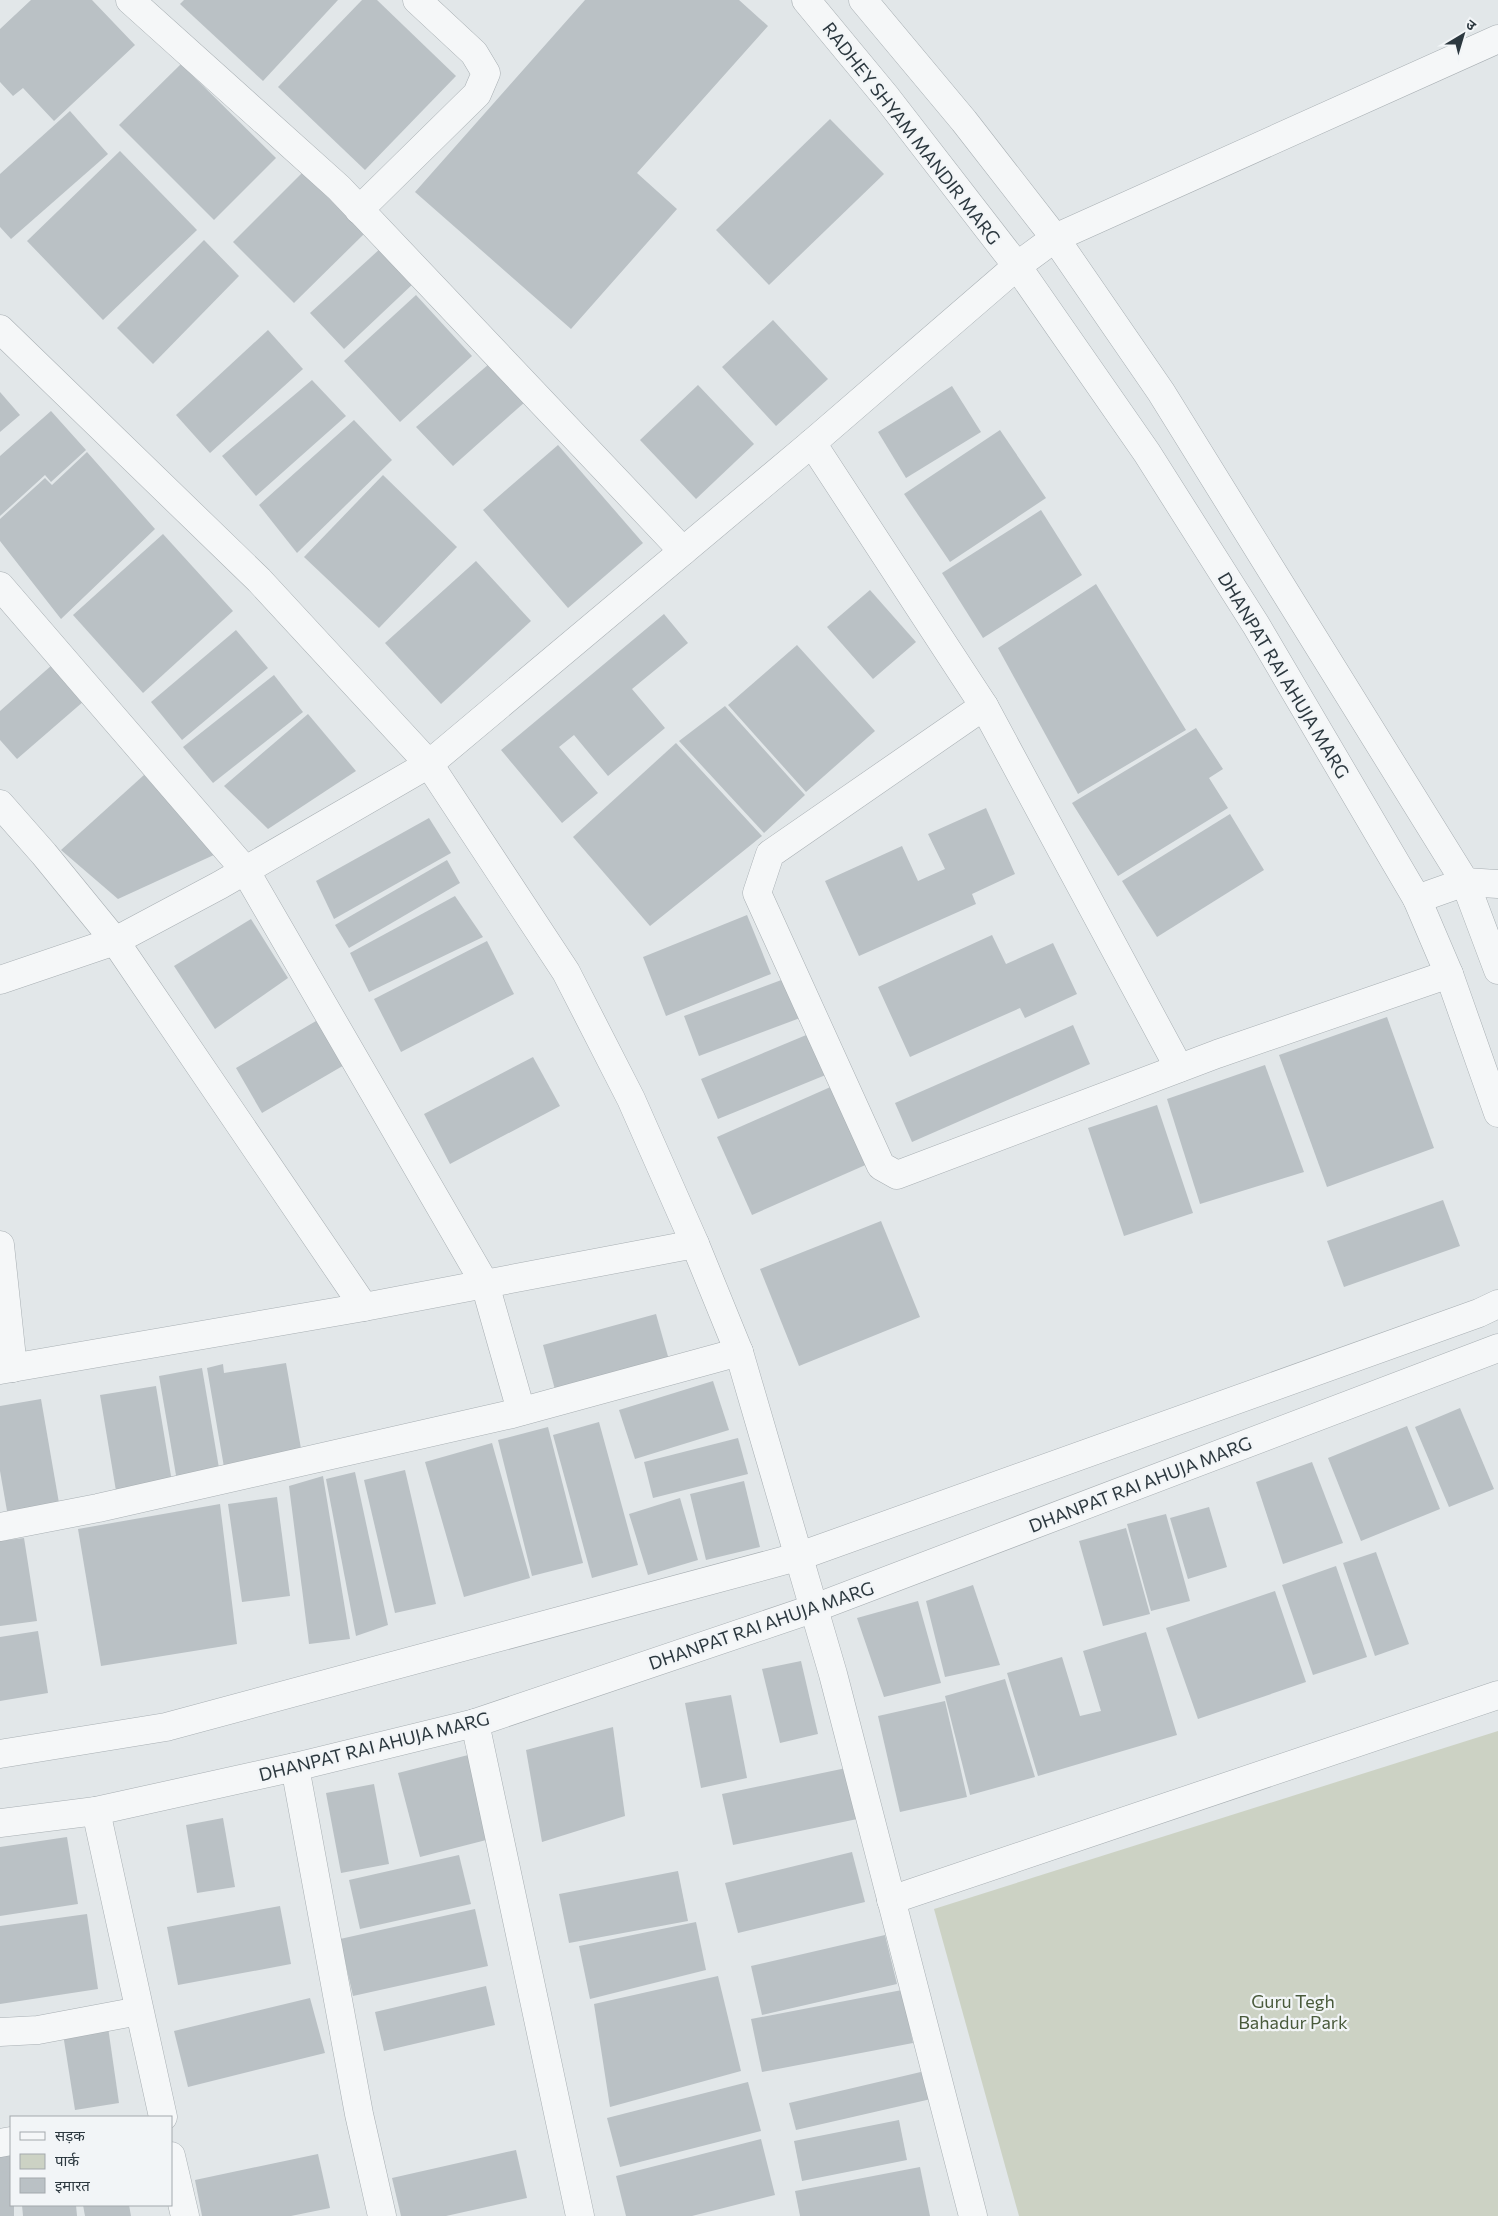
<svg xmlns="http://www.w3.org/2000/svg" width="1498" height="2216" font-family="Commissioner,'Noto Sans Devanagari',sans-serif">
	<rect width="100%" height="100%" fill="#e2e7e9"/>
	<polygon fill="#ccd2c4" points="1498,1731 1498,2216 1019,2216 934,1909"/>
	<g fill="#bac1c5">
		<polygon points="31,0 92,0 135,45 54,121 23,88 13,96 0,82 0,29"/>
		<polygon points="184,0 338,0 263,81 180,4"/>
		<polygon points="362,0 377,0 456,76 365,170 278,87"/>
		<polygon points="585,0 739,0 768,26 637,173 677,209 571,329 415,192"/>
		<polygon points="181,64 276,158 214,220 119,125"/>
		<polygon points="70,111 108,154 11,239 0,227 0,174"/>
		<polygon points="830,119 884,174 769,285 716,230"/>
		<polygon points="120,151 197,230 103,320 27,241"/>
		<polygon points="303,172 364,234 294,303 233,242"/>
		<polygon points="204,240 239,276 153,364 117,328"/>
		<polygon points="382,247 415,282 344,349 310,313"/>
		<polygon points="416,295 472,356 400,422 344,361"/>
		<polygon points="773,320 828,379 776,426 722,367"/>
		<polygon points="268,330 303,369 210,453 176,415"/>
		<polygon points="489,364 525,402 453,466 416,427"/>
		<polygon points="312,380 346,416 256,496 222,456"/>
		<polygon points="698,385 754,444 696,499 640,440"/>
		<polygon points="952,386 981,432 906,478 878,432"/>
		<polygon points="0,392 20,415 0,432"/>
		<polygon points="51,411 86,450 51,482 45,475 0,516 0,456"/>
		<polygon points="354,420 392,460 297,553 259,505"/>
		<polygon points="1000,430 1046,498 950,562 904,494"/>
		<polygon points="558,445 643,543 568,608 483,510"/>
		<polygon points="87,452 155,529 61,619 0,541 0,519 45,478 52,485"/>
		<polygon points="383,475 457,547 379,628 304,557"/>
		<polygon points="1041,510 1082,575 983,638 942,573"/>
		<polygon points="163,534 233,611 143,693 73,615"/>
		<polygon points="476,561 531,621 441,704 385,643"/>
		<polygon points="1096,584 1186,730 1078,794 998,648"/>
		<polygon points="870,590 916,642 873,679 827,627"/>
		<polygon points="664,614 688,643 632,689 665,728 608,776 574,735 559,747 598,793 562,823 501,750"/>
		<polygon points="236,630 268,668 182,740 151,702"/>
		<polygon points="797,645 875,731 806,792 728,705"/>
		<polygon points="52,665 84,701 17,759 0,740 0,711"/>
		<polygon points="274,675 303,712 213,783 183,747"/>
		<polygon points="725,706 805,795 764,833 679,741"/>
		<polygon points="308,714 356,771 268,829 224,786"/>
		<polygon points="1196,728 1223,769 1209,778 1228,808 1118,876 1072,803"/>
		<polygon points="676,743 762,836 650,926 573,837"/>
		<polygon points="144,775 216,854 118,899 61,850"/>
		<polygon points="986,808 1015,874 972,894 976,904 859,956 825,881 902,846 918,881 945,869 928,834"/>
		<polygon points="1230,814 1264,870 1157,937 1122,881"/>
		<polygon points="429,818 451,853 334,919 316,881"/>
		<polygon points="447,860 460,883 349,948 335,925"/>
		<polygon points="455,896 483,937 369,992 350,953"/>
		<polygon points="747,915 771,974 666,1016 643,957"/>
		<polygon points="251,919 288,978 215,1029 174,966"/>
		<polygon points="992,935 1006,964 1053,943 1077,994 1025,1018 1020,1008 910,1057 878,987"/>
		<polygon points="487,941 514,994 401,1052 374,999"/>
		<polygon points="784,979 800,1018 699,1056 684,1016"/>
		<polygon points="1387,1017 1434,1148 1327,1187 1279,1055"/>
		<polygon points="316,1021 346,1064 262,1113 236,1068"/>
		<polygon points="1073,1025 1090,1064 912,1142 895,1103"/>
		<polygon points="811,1033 828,1074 718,1119 701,1079"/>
		<polygon points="533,1057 560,1106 450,1164 424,1114"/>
		<polygon points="1265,1065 1304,1172 1200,1204 1167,1099"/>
		<polygon points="835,1085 870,1163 752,1215 717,1137"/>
		<polygon points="1157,1105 1193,1213 1124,1236 1088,1128"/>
		<polygon points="1443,1200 1460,1246 1344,1287 1327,1241"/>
		<polygon points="881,1221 920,1317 799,1366 760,1269"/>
		<polygon points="656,1314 671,1367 557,1397 543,1345"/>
		<polygon points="286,1363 303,1460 225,1473 207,1368 223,1364 224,1373"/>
		<polygon points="202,1368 220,1474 177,1481 159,1376"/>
		<polygon points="713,1381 729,1430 635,1459 619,1410"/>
		<polygon points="156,1386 173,1488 117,1497 100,1395"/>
		<polygon points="41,1399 59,1503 7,1511 0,1471 0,1406"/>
		<polygon points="1460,1408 1494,1489 1449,1507 1415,1427"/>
		<polygon points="599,1422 638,1565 592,1578 553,1435"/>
		<polygon points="1407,1426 1440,1509 1361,1541 1328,1458"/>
		<polygon points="548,1427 583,1563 532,1576 498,1440"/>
		<polygon points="738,1438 748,1474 653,1498 644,1462"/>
		<polygon points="492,1443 530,1578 464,1597 425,1462"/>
		<polygon points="1312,1462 1343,1543 1283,1564 1256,1482"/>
		<polygon points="405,1470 436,1604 395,1613 364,1480"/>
		<polygon points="355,1472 388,1625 356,1636 326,1479"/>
		<polygon points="323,1476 350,1639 309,1644 289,1486"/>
		<polygon points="744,1481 760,1547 706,1560 690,1494"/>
		<polygon points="277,1497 290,1596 242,1602 228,1504"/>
		<polygon points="680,1498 698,1560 648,1575 629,1514"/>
		<polygon points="220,1504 237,1644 101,1666 78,1529"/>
		<polygon points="1209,1507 1227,1567 1188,1579 1170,1518"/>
		<polygon points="1166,1514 1190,1601 1151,1611 1127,1524"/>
		<polygon points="1126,1528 1150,1614 1103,1626 1079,1541"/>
		<polygon points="24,1538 37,1621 0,1626 0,1541"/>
		<polygon points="1376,1552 1409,1644 1375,1656 1343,1563"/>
		<polygon points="1336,1566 1367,1657 1313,1675 1282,1585"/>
		<polygon points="973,1585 1000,1665 945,1677 926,1601"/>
		<polygon points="1275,1591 1306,1682 1198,1719 1166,1628"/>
		<polygon points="918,1601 941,1683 884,1697 857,1618"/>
		<polygon points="38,1631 48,1693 0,1701 0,1637"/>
		<polygon points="1146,1632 1177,1735 1038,1776 1007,1673 1062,1657 1080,1716 1101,1711 1083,1651"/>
		<polygon points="801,1661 818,1734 780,1743 762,1669"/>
		<polygon points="1005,1679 1035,1777 970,1795 945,1696"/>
		<polygon points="731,1695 747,1778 701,1788 685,1703"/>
		<polygon points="945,1701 967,1797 900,1812 878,1716"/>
		<polygon points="613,1727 625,1816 542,1842 526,1750"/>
		<polygon points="472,1754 494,1838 420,1857 398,1773"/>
		<polygon points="851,1767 862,1818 733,1845 722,1794"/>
		<polygon points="374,1784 389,1864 341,1873 326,1793"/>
		<polygon points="223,1818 235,1887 197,1893 186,1825"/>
		<polygon points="67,1837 78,1904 0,1916 0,1847"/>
		<polygon points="852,1852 865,1902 738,1933 725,1883"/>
		<polygon points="459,1855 471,1904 360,1929 349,1880"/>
		<polygon points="678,1871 688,1921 569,1943 559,1894"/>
		<polygon points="280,1906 291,1964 178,1985 167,1927"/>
		<polygon points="475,1909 488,1966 353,1996 340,1939"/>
		<polygon points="87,1914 98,1989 0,2004 0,1926"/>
		<polygon points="696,1922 706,1970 590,1999 579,1946"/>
		<polygon points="885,1935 897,1984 762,2015 751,1966"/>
		<polygon points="718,1976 741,2071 610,2107 594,2004"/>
		<polygon points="486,1986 495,2025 384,2051 375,2012"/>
		<polygon points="902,1990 913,2043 762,2072 751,2019"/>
		<polygon points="310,1998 325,2053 188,2087 174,2031"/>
		<polygon points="108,2027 119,2103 75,2110 63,2034"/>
		<polygon points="925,2071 931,2099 796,2130 789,2103"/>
		<polygon points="748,2082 761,2131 620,2167 607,2118"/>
		<polygon points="899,2120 907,2160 802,2181 794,2141"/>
		<polygon points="761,2139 775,2195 692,2216 626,2216 616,2176"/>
		<polygon points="516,2150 527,2198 446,2216 401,2216 392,2178"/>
		<polygon points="318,2154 330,2208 291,2216 202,2216 195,2180"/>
		<polygon points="0,2156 11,2156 11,2205 14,2205 14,2216 0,2216"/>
		<polygon points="920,2167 930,2216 800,2216 795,2191"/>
		<polygon points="22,2205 76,2205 77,2216 23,2216"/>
		<polygon points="83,2205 129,2205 131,2216 85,2216"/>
	</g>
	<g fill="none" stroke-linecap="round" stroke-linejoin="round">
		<g stroke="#a8afb3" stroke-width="29">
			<g id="minor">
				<polyline points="130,0 339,188 683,551"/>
				<polyline points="806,0 887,98 1017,266 1147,453 1256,625 1417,899 1449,974 1498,1113"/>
				<polyline points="863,0 964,121 1055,238 1161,392 1465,882 1498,970"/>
				<polyline points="359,210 477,94 486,73 474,53 417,0"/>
				<polyline points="0,329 259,580 429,764 566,972 631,1099 695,1244 739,1352 833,1674 973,2216"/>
				<polyline points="812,443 984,706 1179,1068"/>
				<polyline points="0,586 245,870 485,1284 521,1411"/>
				<polyline points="984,706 770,854 757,893 881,1166 897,1175 1217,1054 1449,974"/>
				<polyline points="0,804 44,854 115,941 364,1307"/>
				<polyline points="1417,899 1465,882 1498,884"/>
				<polyline points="0,980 115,941 220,885 429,764 812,443 1017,266 1055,238 1498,39"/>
				<polyline points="0,1245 13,1368"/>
				<polyline points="0,1370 364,1307 695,1244"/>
				<polyline points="0,1527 98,1508 512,1414 739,1352"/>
				<polyline points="475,1723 580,2216"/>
				<polyline points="0,1754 166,1727 797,1557 1479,1313 1498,1304"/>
				<polyline points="295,1767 359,2114 382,2216"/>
				<polyline points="96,1811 163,2117"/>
				<polyline points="0,1823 96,1811 295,1767 475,1723 812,1609 1498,1348"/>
				<polyline points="891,1900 1498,1695"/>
				<polyline points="0,2032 38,2030 139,2011"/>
				<polyline points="0,2143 11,2141"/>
				<polyline points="171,2156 185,2216"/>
			</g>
		</g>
		<use href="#minor" stroke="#f5f7f8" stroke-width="28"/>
	</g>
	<g text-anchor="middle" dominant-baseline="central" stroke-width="4.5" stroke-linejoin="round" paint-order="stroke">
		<g font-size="18" fill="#2c383f" stroke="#f2f5f7">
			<text transform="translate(912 133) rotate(52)">RADHEY SHYAM MANDIR MARG</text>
			<text transform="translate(1284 675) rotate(59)">DHANPAT RAI AHUJA MARG</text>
			<text transform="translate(1140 1484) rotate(-21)">DHANPAT RAI AHUJA MARG</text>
			<text transform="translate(761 1625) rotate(-19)">DHANPAT RAI AHUJA MARG</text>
			<text transform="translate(374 1746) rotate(-14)">DHANPAT RAI AHUJA MARG</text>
		</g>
		<g font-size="18" fill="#495a3b" stroke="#f2f5f7">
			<text x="1293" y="2001">Guru Tegh<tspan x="1293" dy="21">Bahadur Park</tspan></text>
		</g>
	</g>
	<rect x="10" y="2116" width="162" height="90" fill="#f2f5f7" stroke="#a3a9ad"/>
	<rect x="20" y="2132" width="25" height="8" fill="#f5f7f8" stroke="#a3a9ad"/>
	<text x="55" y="2141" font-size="15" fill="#2c383f">सड़क</text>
	<rect x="20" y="2154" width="25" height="15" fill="#ccd2c4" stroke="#a3a9ad"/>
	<text x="55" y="2166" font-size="15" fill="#2c383f">पार्क</text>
	<rect x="20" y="2178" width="25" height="15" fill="#bac1c5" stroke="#a3a9ad"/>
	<text x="55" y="2191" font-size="15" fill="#2c383f">इमारत</text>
	<g transform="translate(1463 35) rotate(38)" stroke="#f2f5f7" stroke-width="4" paint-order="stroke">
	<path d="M0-4L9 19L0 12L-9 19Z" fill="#2c383f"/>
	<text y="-8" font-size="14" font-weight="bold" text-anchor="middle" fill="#2c383f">उ</text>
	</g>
</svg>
